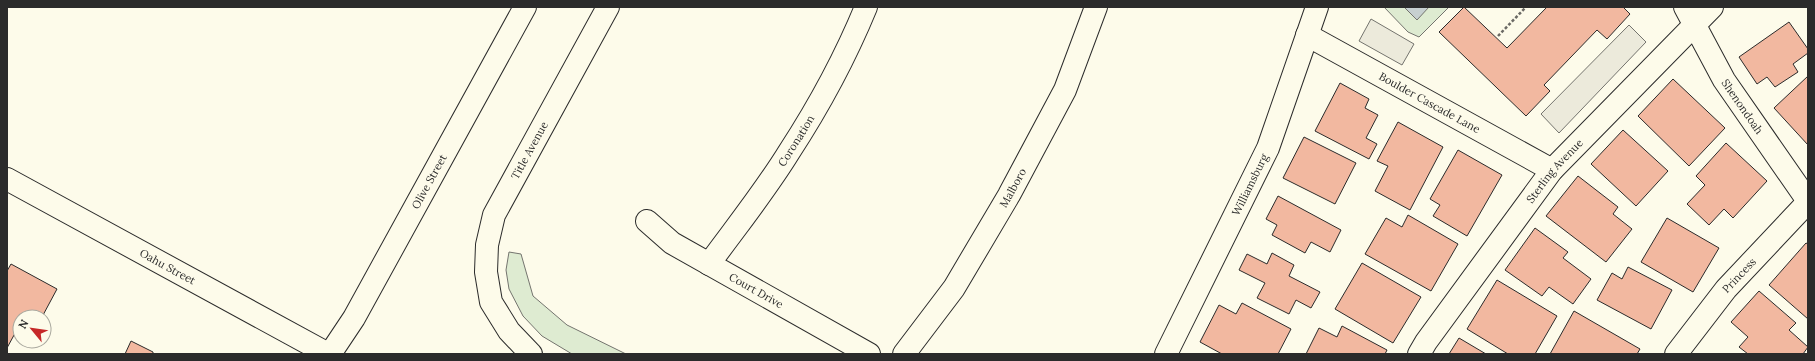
<svg xmlns="http://www.w3.org/2000/svg" width="1815" height="361" font-family="Lora,serif">
	<rect width="100%" height="100%" fill="#fdfbea"/>
	<g fill="#deebd1" stroke="#74746e">
		<polygon points="1384,7 1449,7 1419,37 1408,32"/>
		<polygon points="509,252 521,254 533,296 567,325 626,354 572,354 542,336 523,316 509,289 506,270"/>
	</g>
	<g fill="#eceadb" stroke="#74746e">
		<polygon points="1371,19 1414,44 1402,65 1359,41"/>
		<polygon points="1629,25 1646,42 1559,133 1541,114"/>
	</g>
	<polygon fill="#c7d0d0" stroke="#74746e" points="1404,7 1429,7 1417,20"/>
	<g fill="#f2b8a0" stroke="#2b2b2b">
		<polygon points="1464,7 1507,48 1547,7 1623,7 1630,14 1607,39 1597,30 1544,85 1550,91 1526,116 1439,32"/>
		<polygon points="1789,22 1808,49 1808,53 1793,64 1798,72 1775,87 1767,77 1757,84 1739,57"/>
		<polygon points="1808,76 1808,145 1774,108"/>
		<polygon points="1673,79 1725,128 1689,166 1638,116"/>
		<polygon points="1340,83 1369,99 1365,108 1378,115 1366,138 1377,144 1369,159 1315,131"/>
		<polygon points="1398,122 1443,147 1410,210 1375,191 1388,166 1377,161"/>
		<polygon points="1623,130 1668,171 1636,206 1591,164"/>
		<polygon points="1304,137 1356,163 1335,204 1283,178"/>
		<polygon points="1726,143 1767,181 1733,218 1724,209 1709,225 1687,204 1705,185 1696,176"/>
		<polygon points="1458,150 1502,175 1467,236 1433,216 1440,205 1430,199"/>
		<polygon points="1578,176 1618,207 1613,214 1632,229 1606,262 1546,216"/>
		<polygon points="1278,196 1341,230 1330,252 1311,242 1305,253 1272,235 1277,225 1266,219"/>
		<polygon points="1408,215 1458,244 1431,291 1365,254 1386,218 1402,227"/>
		<polygon points="1667,218 1719,248 1693,292 1641,262"/>
		<polygon points="1535,228 1568,252 1563,258 1591,279 1573,304 1549,287 1542,296 1505,270"/>
		<polygon points="1806,243 1808,244 1808,319 1769,285"/>
		<polygon points="1272,253 1294,265 1289,276 1320,292 1311,308 1296,300 1289,314 1257,298 1265,283 1239,270 1247,254 1267,264"/>
		<polygon points="1362,263 1421,297 1393,343 1335,309"/>
		<polygon points="11,264 57,289 42,317 20,317 20,324 7,348 7,271"/>
		<polygon points="1628,267 1672,290 1651,329 1597,300 1612,273 1622,279"/>
		<polygon points="1497,280 1557,316 1535,354 1508,354 1467,329"/>
		<polygon points="1759,291 1796,323 1789,330 1808,347 1803,354 1748,354 1739,347 1748,337 1731,322"/>
		<polygon points="1242,303 1291,329 1278,354 1222,354 1200,342 1219,305 1236,314"/>
		<polygon points="1574,311 1640,349 1637,354 1550,354"/>
		<polygon points="1342,326 1387,350 1385,354 1306,354 1319,328 1337,337"/>
		<polygon points="1459,338 1486,354 1449,354"/>
		<polygon points="131,341 153,352 153,354 125,354"/>
	</g>
	<g fill="none" stroke-linecap="round" stroke-linejoin="round">
		<g stroke="#2b2b2b" stroke-width="24">
			<g id="minor">
				<path id="s1" d="M1685,7L1724,80L1808,201"/>
				<path id="s2" d="M1307,35L1552,170"/>
				<path id="s3" d="M7,179L328,354"/>
				<path id="s4" d="M647,221L672,243L869,354"/>
				<path id="s5" d="M709,264C736,227 765,191 789,152C819,106 845,58 866,7"/>
				<path id="s6" d="M330,354L354,318L525,7"/>
				<path id="s7" d="M531,354L509,331L491,302L486,272L487,245L494,215L608,7"/>
				<path id="s8" d="M904,354L954,288L1009,195L1065,90L1096,7"/>
				<path id="s9" d="M1166,354L1268,148L1317,7"/>
				<path id="s10" d="M1419,354L1426,342L1552,170L1712,7"/>
				<path id="s11" d="M1676,354L1726,289L1808,202"/>
			</g>
		</g>
		<polyline stroke="#6a6964" stroke-width="2.5" stroke-dasharray="3 2" stroke-linecap="butt" points="1498,36 1526,7"/>
		<use href="#minor" stroke="#fdfbea" stroke-width="22"/>
	</g>
	<g text-anchor="middle" dominant-baseline="central" stroke-width="3" stroke-linejoin="round" paint-order="stroke">
		<g font-size="11" fill="#2b2b2b" stroke="#fdfbea">
			<text stroke="none"><textPath href="#s2" startOffset="140">Boulder Cascade Lane</textPath></text>
			<text stroke="none"><textPath href="#s1" startOffset="115">Shenondoah</textPath></text>
			<text stroke="none"><textPath href="#s5" startOffset="151">Coronation</textPath></text>
			<text stroke="none"><textPath href="#s7" startOffset="228">Title Avenue</textPath></text>
			<text stroke="none"><textPath href="#s10" startOffset="228">Sterling Avenue</textPath></text>
			<text stroke="none"><textPath href="#s6" startOffset="199">Olive Street</textPath></text>
			<text stroke="none"><textPath href="#s9" startOffset="189">Williamsburg</textPath></text>
			<text stroke="none"><textPath href="#s8" startOffset="199">Malboro</textPath></text>
			<text stroke="none"><textPath href="#s3" startOffset="183">Oahu Street</textPath></text>
			<text stroke="none"><textPath href="#s11" startOffset="101">Princess</textPath></text>
			<text stroke="none"><textPath href="#s4" startOffset="130">Court Drive</textPath></text>
		</g>
	</g>
	<rect width="1815" height="361" fill="none" stroke="#2b2b2b" stroke-width="16"/>
	<g transform="translate(32 329) rotate(299)"><circle r="19" fill="#fdfbea" stroke="#a9a89e"/>
	<path d="M0-3L7 15L0 10L-7 15Z" fill="#c62828"/>
	<text y="-6" font-size="11" font-weight="bold" text-anchor="middle" fill="#2b2b2b">N</text>
	</g>
</svg>
